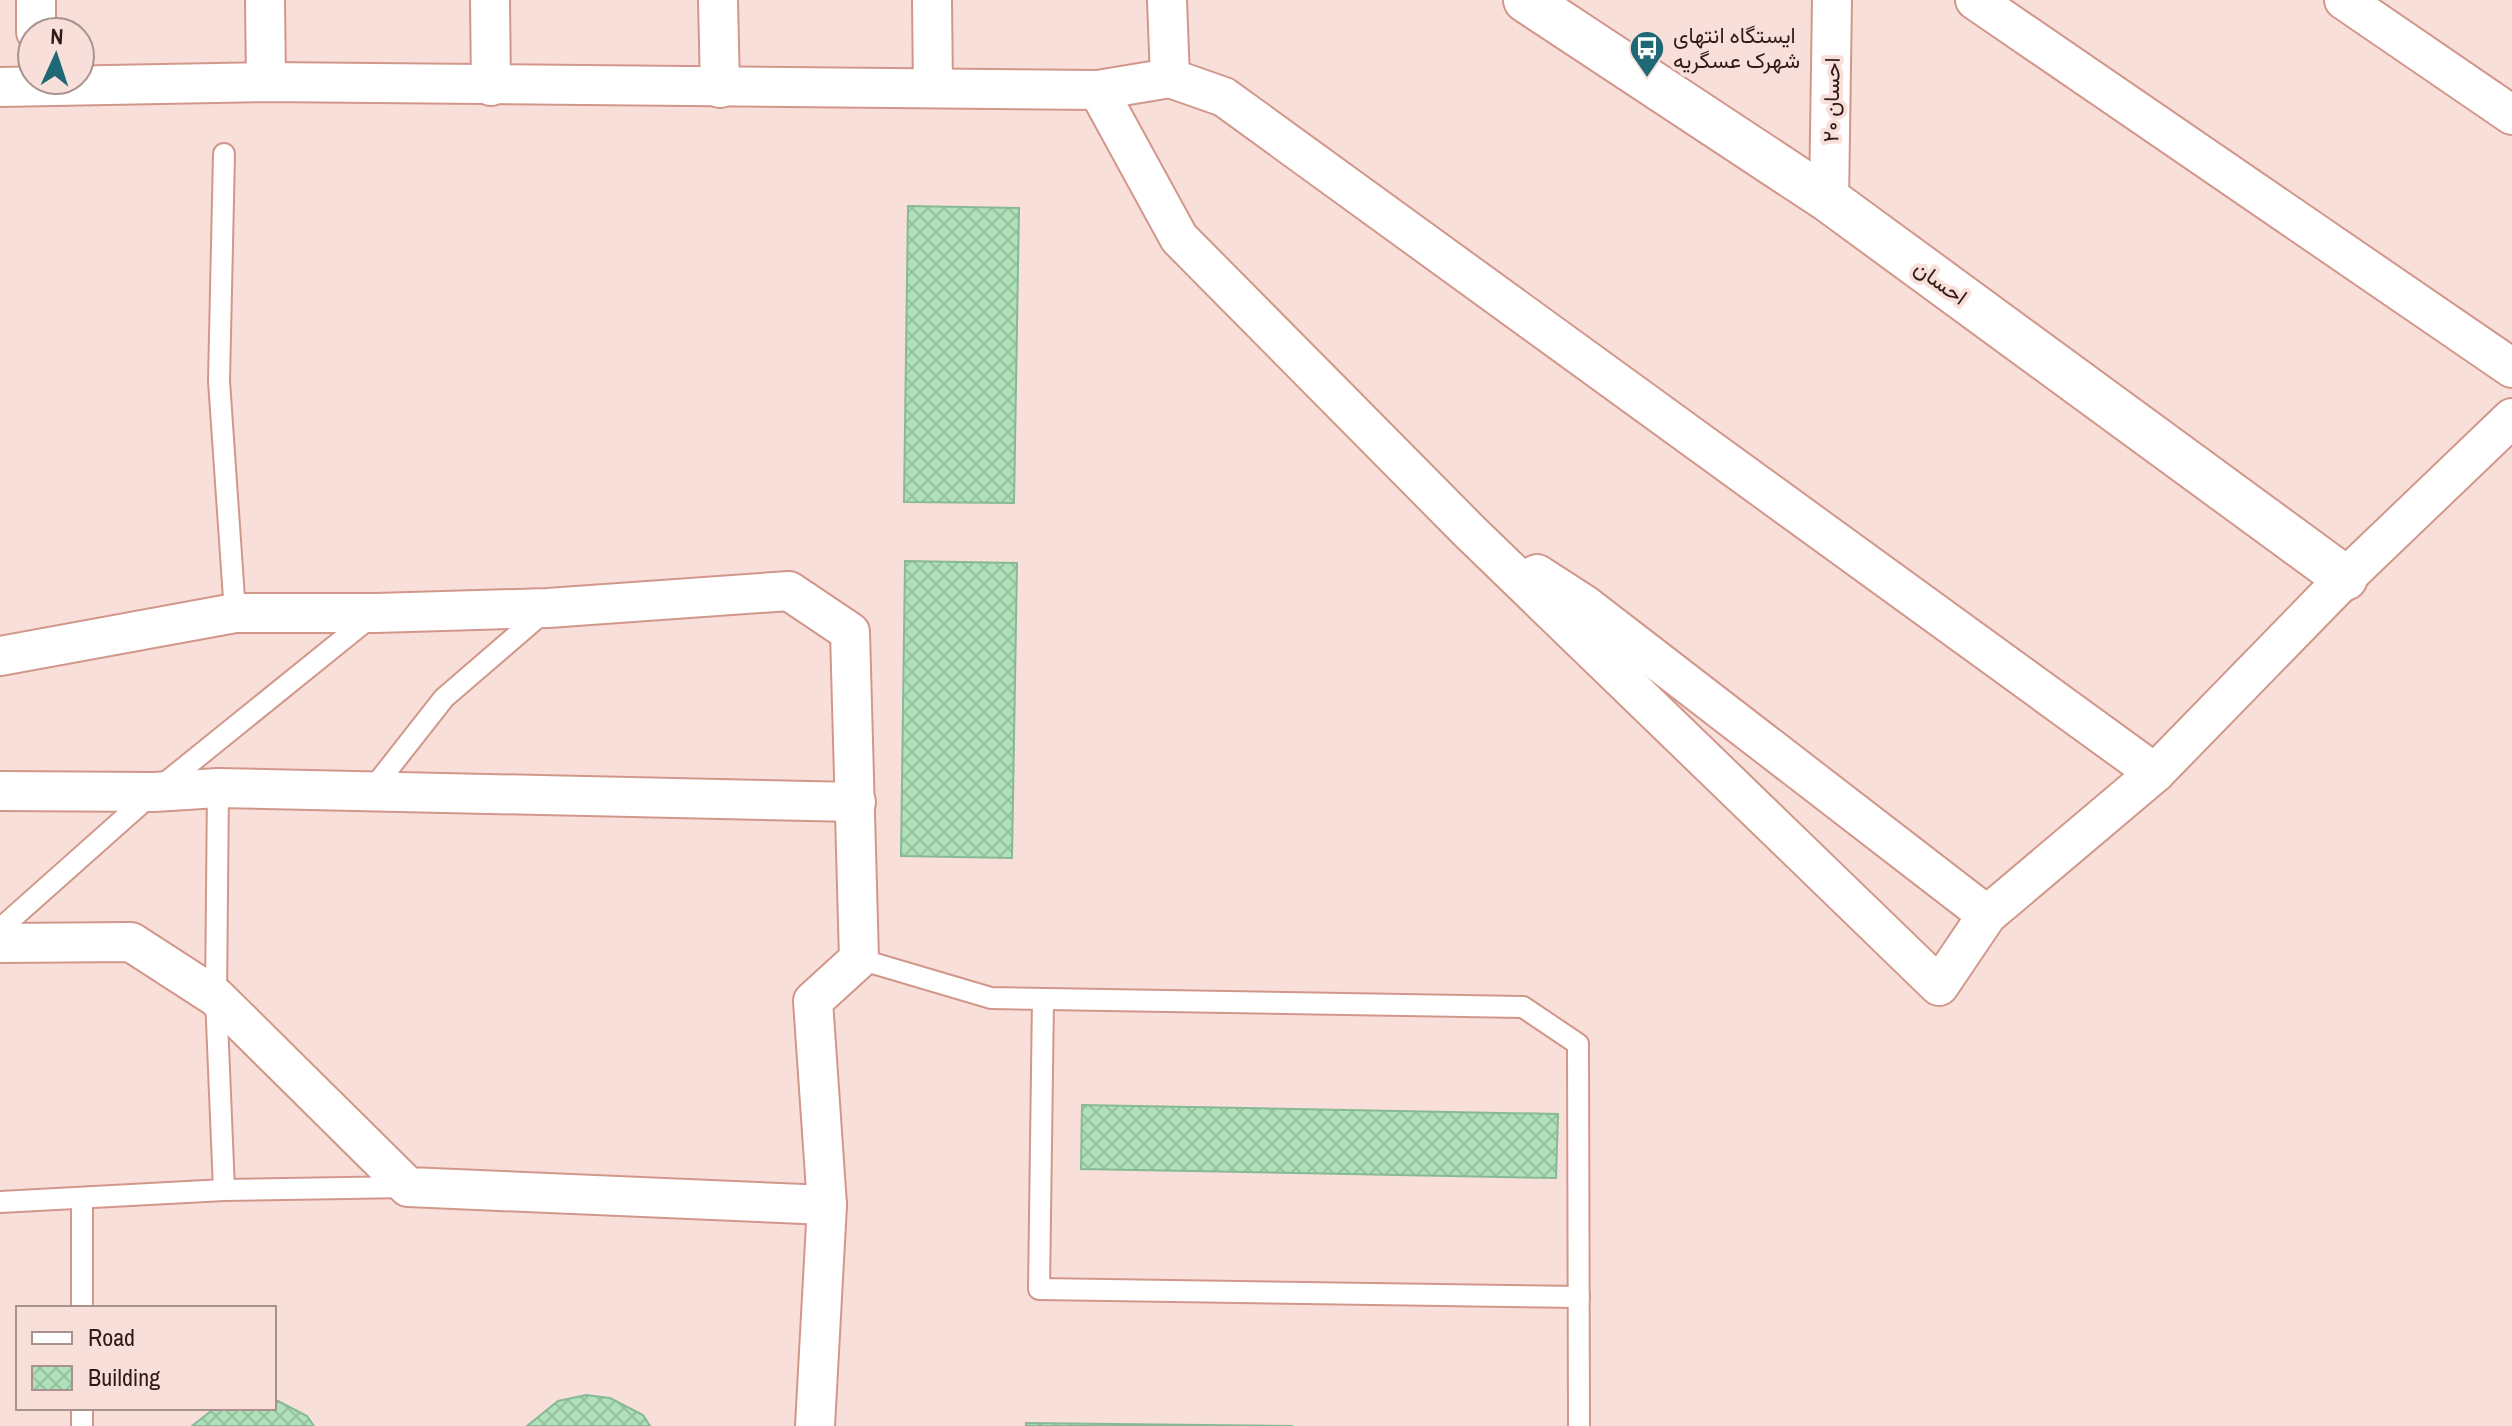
<svg xmlns="http://www.w3.org/2000/svg" width="2512" height="1426" font-family="'Archivo Narrow',Vazirmatn,sans-serif">
	<defs>
		<pattern id="building-cross-hatch" width="8" height="8" patternUnits="userSpaceOnUse" patternTransform="scale(2)"><rect width="8" height="8" fill="#aee0ba"/><path d="M0 0l8 8M0 8l8-8" fill="none" stroke="#96c09f"/></pattern>
	</defs>
	<rect width="100%" height="100%" fill="#f9dfda"/>
	<g fill="url(#building-cross-hatch)" stroke="#88b995" stroke-width="2">
		<polygon points="908,206 1019,208 1014,503 904,502"/>
		<polygon points="905,561 1017,563 1012,858 901,856"/>
		<polygon points="1082,1105 1558,1114 1556,1178 1081,1169"/>
		<polygon points="586,1395 610,1398 643,1415 650,1426 527,1426 558,1401"/>
		<polygon points="274,1399 307,1416 314,1426 192,1426 215,1408 274,1408"/>
		<polygon points="1026,1423 1293,1426 1026,1426"/>
	</g>
	<g fill="none" stroke-linecap="round" stroke-linejoin="round">
		<g stroke="#d2978b" stroke-width="24">
			<g id="service">
				<polyline points="224,154 219,381 235,613"/>
				<polyline points="218,788 216,997 224,1190"/>
				<polyline points="371,791 444,698 545,611"/>
				<polyline points="0,929 154,792 372,616"/>
				<polyline points="859,959 991,998 1523,1007 1578,1044 1579,1426"/>
				<polyline points="1043,999 1039,1289 1579,1297"/>
				<polyline points="0,1202 224,1190 408,1187"/>
				<polyline points="82,1308 82,1199"/>
				<polyline points="82,1426 82,1408"/>
			</g>
		</g>
		<g stroke="#d2978b" stroke-width="42">
			<g id="minor">
				<polyline points="265,0 266,82"/>
				<polyline points="490,0 491,86"/>
				<polyline points="718,0 720,88"/>
				<polyline points="932,0 933,87"/>
				<polyline points="1975,0 2512,368"/>
				<polyline points="2344,0 2512,115"/>
				<polyline points="36,32 36,0"/>
				<polyline points="1170,78 1224,97 2155,773"/>
				<polyline points="0,87 266,82 1098,90 1179,238 1469,531 1939,986 1987,915 2155,773 2345,578 2512,418"/>
				<polyline points="1098,90 1170,78 1167,0"/>
				<polyline points="1829,200 1832,0"/>
				<polyline points="1537,574 1585,605 1987,915"/>
				<polyline points="0,656 235,613 376,613 548,608 789,591 850,632 859,959 813,1001 827,1205 815,1426"/>
				<polyline points="0,791 154,792 218,788 856,802"/>
				<polyline points="0,943 131,942 216,997 408,1187 827,1205"/>
			</g>
		</g>
		<g stroke="#d2978b" stroke-width="48">
			<polyline id="tertiary" points="1526,0 1829,200 2345,578"/>
		</g>
		<use href="#service" stroke="#fff" stroke-width="20"/>
		<use href="#minor" stroke="#fff" stroke-width="38"/>
		<use href="#tertiary" stroke="#fff" stroke-width="44"/>
	</g>
	<defs>
		<g id="bus-pin" transform="scale(1.8)"><path d="M0 17L-7.5 6A9.5 9.5 0 1 1 7.5 6Z" fill="#1f6875" stroke="#f9dfda"/><path d="M-5-6H5V4H4V6H2V4H-2V6H-4V4H-5ZM-3.5-4V0h7V-4ZM-3.5 1.2v1.5H-2V1.2ZM2 1.2v1.5H3.5V1.2Z" fill="#fff"/></g>
	</defs>
	<g fill-rule="evenodd">
		<use href="#bus-pin" x="1647" y="48"/>
	</g>
	<g text-anchor="middle" dominant-baseline="central" stroke-width="8" stroke-linejoin="round" paint-order="stroke">
		<g font-size="22" fill="#311b17" stroke="#f9dfda" text-anchor="start">
			<text x="1673" y="35">ایستگاه انتهای<tspan x="1673" dy="25">شهرک عسگریه</tspan></text>
		</g>
		<g font-size="22" fill="#311b17" stroke="#f9dfda">
			<text transform="translate(1831 100) rotate(-89)">احسان ۲۰</text>
			<text transform="translate(1941 282) rotate(36)">احسان</text>
		</g>
	</g>
	<rect x="16" y="1306" width="260" height="104" fill="#f9dfda" stroke="#a9918c" stroke-width="2"/>
	<rect x="32" y="1332" width="40" height="12" fill="#ffffff" stroke="#a9918c" stroke-width="2"/>
	<text x="88" y="1346" font-size="24" fill="#311b17">Road</text>
	<rect x="32" y="1366" width="40" height="24" fill="url(#building-cross-hatch)" stroke="#a9918c" stroke-width="2"/>
	<text x="88" y="1386" font-size="24" fill="#311b17">Building</text>
	<g transform="translate(56 56) rotate(3)"><circle r="38" fill="#f9dfda" stroke="#a9918c" stroke-width="2"/>
	<path d="M0-6L14 30L0 20L-14 30Z" fill="#1f6875"/>
	<text y="-12" font-size="22" font-weight="bold" text-anchor="middle" fill="#311b17">N</text>
	</g>
</svg>
